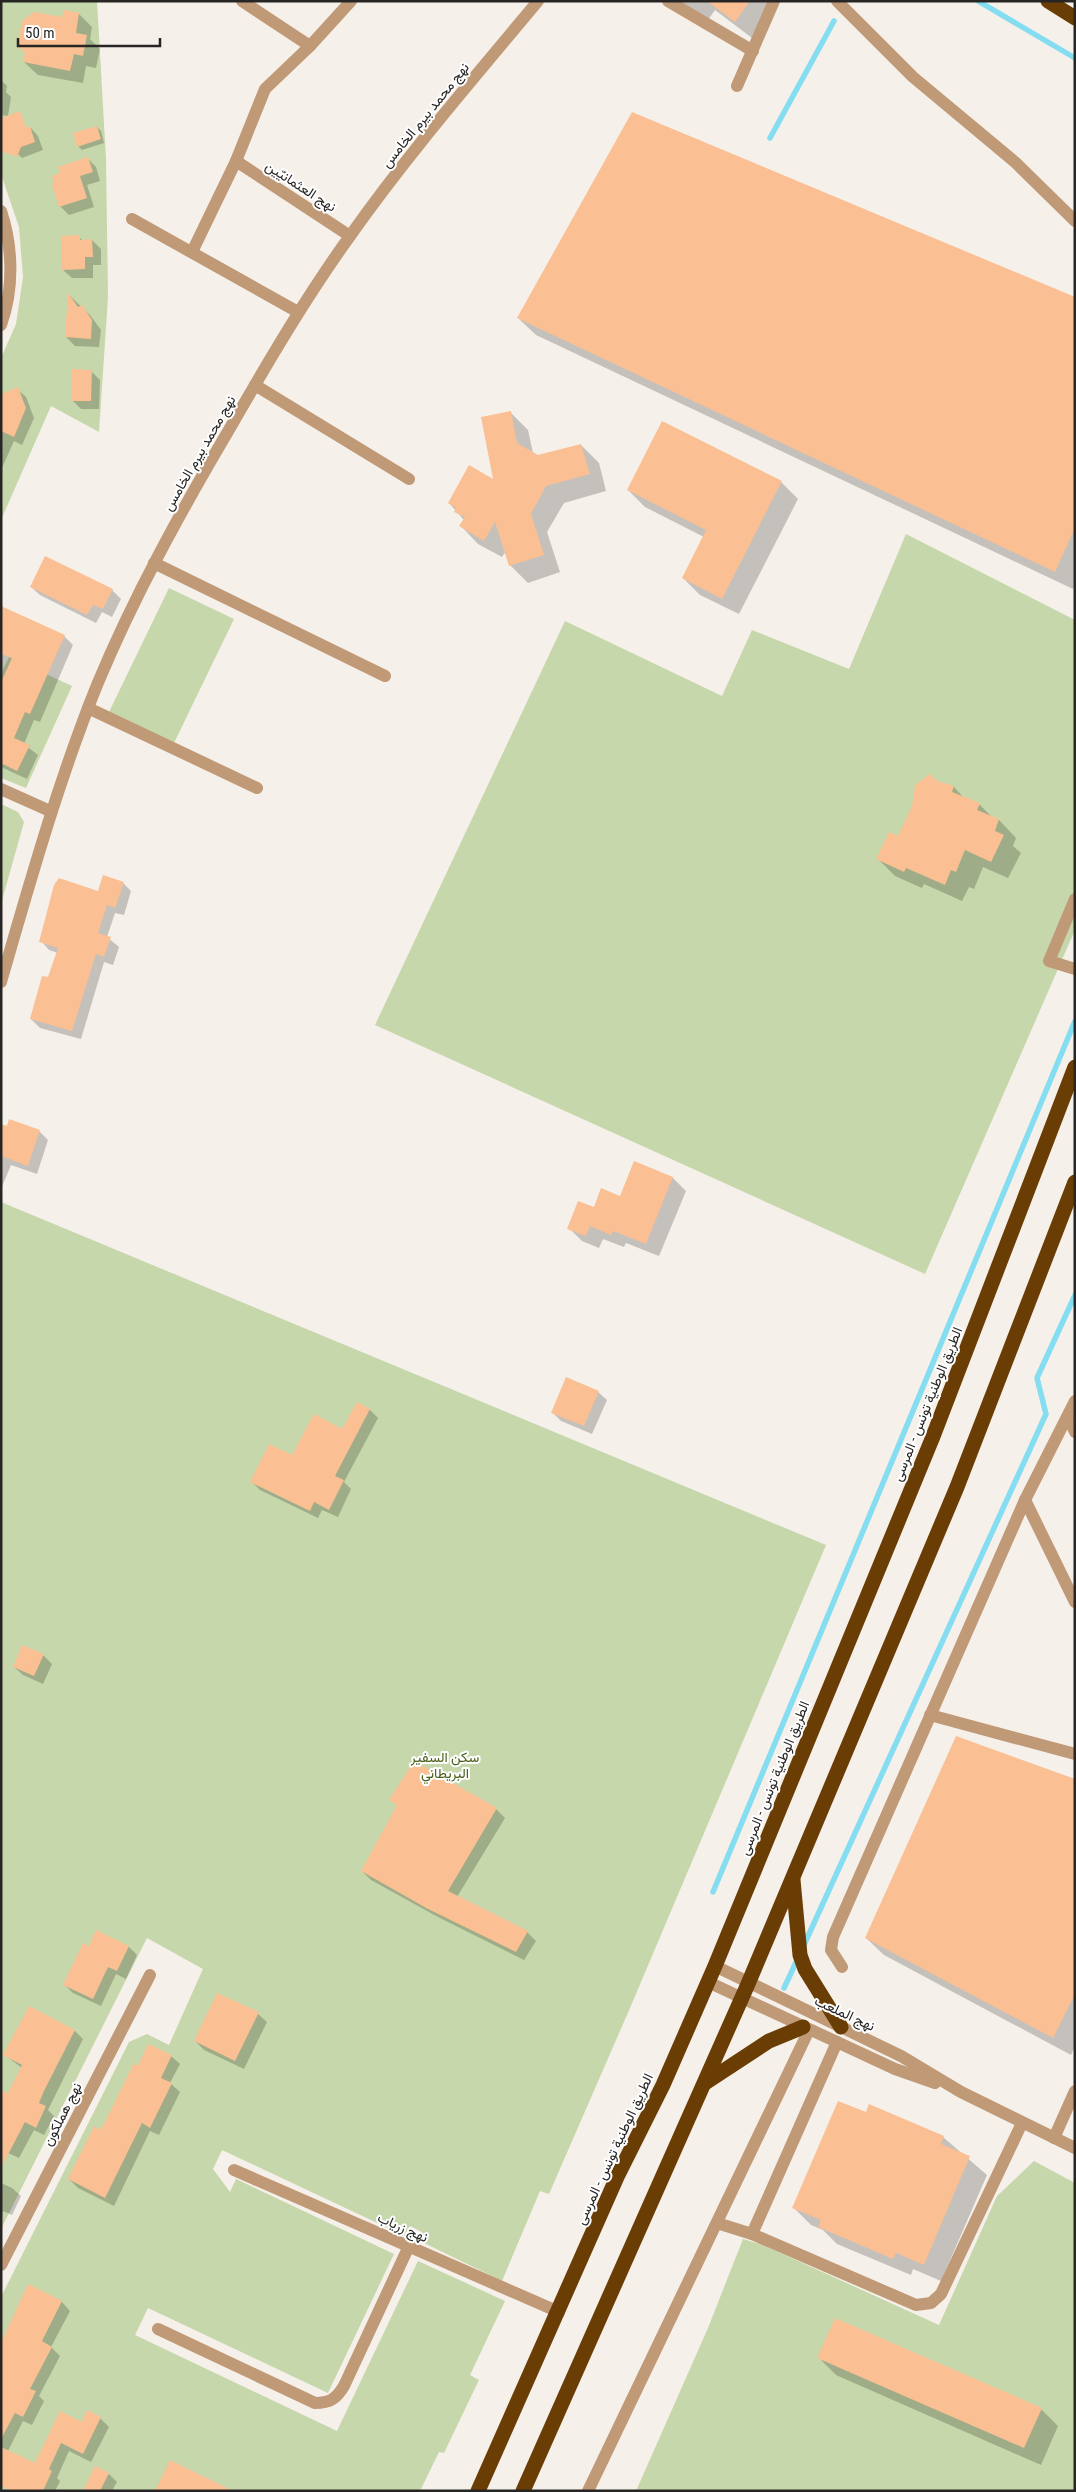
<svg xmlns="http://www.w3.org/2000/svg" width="1076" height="2492" font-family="'Roboto Condensed',Vazirmatn,sans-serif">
	<rect width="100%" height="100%" fill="#f6f0ea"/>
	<g fill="#c6d7ab">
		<polygon points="1,1 97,1 106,159 108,297 99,432 51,406 1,520 1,358 16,324 23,277 19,227 1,174"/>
		<polygon points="906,534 1075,620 1075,930 925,1274 375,1025 565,621 722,696 752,630 849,669"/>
		<polygon points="169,588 234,619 174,743 109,712"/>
		<polygon points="9,657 72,686 26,788 1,778 1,673"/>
		<polygon points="1,804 18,812 24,822 1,904"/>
		<polygon points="1,1202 826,1545 630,2008 549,2194 540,2191 502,2281 418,2240 422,2232 410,2226 405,2236 222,2150 213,2169 230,2192 236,2179 394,2254 328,2393 148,2308 135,2335 337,2431 418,2261 505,2301 470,2375 479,2380 444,2453 439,2452 420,2491 1,2491 1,2297 129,2042 147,2034 169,2045 203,1969 147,1938 1,2229"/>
		<polygon points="1034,2161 1075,2183 1075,2491 636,2491 708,2328 743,2239 763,2245 939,2325 997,2196"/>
	</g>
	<g fill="#0003">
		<polygon points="662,1 778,1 752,38 715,10 708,20 679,12"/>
		<polygon points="79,14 92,27 90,39 100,49 96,68 86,66 83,83 38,75 24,62 63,19"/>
		<polygon points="1,80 7,86 6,92 11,97 8,116 1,115"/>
		<polygon points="30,127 38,136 43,150 22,158 13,149"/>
		<polygon points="97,127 101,131 104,143 82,150 78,146"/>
		<polygon points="87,158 96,167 100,181 87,185 94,207 69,215 60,206 62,174"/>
		<polygon points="79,237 83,241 92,240 101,249 101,265 93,265 93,278 72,278 63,270"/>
		<polygon points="69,295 90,315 101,330 99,347 75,346 66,337"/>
		<polygon points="1075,298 1075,584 1073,589 536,335 518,318"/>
		<polygon points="91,371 100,380 99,409 81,409 72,400"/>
		<polygon points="17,389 26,397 34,418 22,445 14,441 1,470 1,397"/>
		<polygon points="511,413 528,430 533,453 538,456 581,445 599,463 606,491 564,503 547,532 560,572 528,583 510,565 506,551 502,557 478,544 461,526 464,520 449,503 495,481"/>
		<polygon points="663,422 781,482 798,499 739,614 700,595 683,578 704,537 645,507 628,490"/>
		<polygon points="31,587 112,590 121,599 112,617 102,612 96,623 40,595"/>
		<polygon points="1,607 64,636 73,645 40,722 34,720 24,744 38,755 27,779 1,767"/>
		<polygon points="937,782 954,787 965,799 979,804 993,818 999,820 1016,838 1013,846 1021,853 1008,878 983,867 974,889 969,887 962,901 924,884 922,888 895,876 878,859 899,838"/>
		<polygon points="123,883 131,891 124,915 115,913 107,937 119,947 113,965 104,962 81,1039 40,1028 31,1019 58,953 49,950 41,941 99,893"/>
		<polygon points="1,1125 39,1131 48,1140 37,1174 11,1165 1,1189"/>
		<polygon points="635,1163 673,1178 686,1191 659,1256 626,1243 624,1247 603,1239 599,1248 582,1241 569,1228 594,1209 621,1197"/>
		<polygon points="598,1392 607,1400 592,1434 561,1421 552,1412"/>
		<polygon points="357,1403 370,1410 378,1418 344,1482 351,1489 338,1517 322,1510 318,1518 260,1490 252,1482 292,1457 343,1430"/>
		<polygon points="43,1655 52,1664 43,1684 23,1675 14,1667"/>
		<polygon points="1075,1781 1075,2046 1071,2055 884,1955 866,1938"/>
		<polygon points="391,1800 496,1809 505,1818 457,1897 527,1932 536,1941 524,1960 438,1917 371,1880 362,1871 398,1806"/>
		<polygon points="129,1947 137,1955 126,1979 116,1974 101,2006 73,1993 64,1984 90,1948"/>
		<polygon points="258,2014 267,2022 244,2069 204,2050 195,2041"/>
		<polygon points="75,2031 83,2039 48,2110 54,2116 44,2135 34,2130 19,2158 6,2152 9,2095 22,2068 5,2055"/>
		<polygon points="171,2056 180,2064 170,2083 180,2092 159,2135 150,2131 114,2206 78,2188 69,2179 102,2131 139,2067"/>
		<polygon points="943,2137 987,2175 941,2281 913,2269 911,2275 837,2244 823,2230 811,2225 794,2208"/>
		<polygon points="1,2183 12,2188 21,2196 12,2215 3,2211 1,2215"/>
		<polygon points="28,2286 62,2302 70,2311 51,2347 60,2356 39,2396 44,2401 32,2425 23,2421 8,2451 35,2464 82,2423 100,2418 109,2427 91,2462 69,2451 57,2478 60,2481 55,2491 13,2491 1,2483 1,2345"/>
		<polygon points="819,2358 1041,2409 1058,2426 1041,2465 836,2375"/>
		<polygon points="109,2474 117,2482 113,2489 116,2491 84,2491"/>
	</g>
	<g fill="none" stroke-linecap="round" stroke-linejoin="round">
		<g stroke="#84ddf0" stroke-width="5.5">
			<polyline points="978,1 1075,58"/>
			<polyline points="770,138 834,21"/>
			<polyline points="713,1892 1075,1021"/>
			<polyline points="804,1945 1046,1414 1037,1378 1075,1295"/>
			<polyline points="784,1988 798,1958"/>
		</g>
	</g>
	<g fill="#fabf93">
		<polygon points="707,1 750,1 735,22"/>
		<polygon points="64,10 79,13 76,33 87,35 83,56 74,54 70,71 23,62 25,53 17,46 22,21 34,12 62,17"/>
		<polygon points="20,111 26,128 30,126 35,142 21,147 17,157 1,151 1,118"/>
		<polygon points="632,112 1075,297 1075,528 1055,572 517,318"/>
		<polygon points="97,126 101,139 77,147 73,133"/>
		<polygon points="88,157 93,172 80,176 87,198 59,207 52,184 54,183 52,176 60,173 58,167"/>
		<polygon points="80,235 80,240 92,239 93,257 85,257 85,269 62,270 61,236"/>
		<polygon points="68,293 78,307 82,305 92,320 91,339 65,337"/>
		<polygon points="72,369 92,370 91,401 71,401"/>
		<polygon points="18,387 26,408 14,437 1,431 1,394"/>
		<polygon points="511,411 517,443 538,455 581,444 590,474 546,486 531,514 544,555 509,566 495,522 484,541 459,526 465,517 454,512 456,508 448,503 469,465 493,479 481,417"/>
		<polygon points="662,421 782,481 722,599 682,578 706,530 627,490"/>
		<polygon points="45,556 113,589 103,609 93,605 87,615 30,587"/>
		<polygon points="1,606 65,635 30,714 25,712 14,738 30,745 17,771 3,764 1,767 1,682 12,658 1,654"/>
		<polygon points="930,774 937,781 954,786 952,792 980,803 977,810 999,819 995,831 1004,835 991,862 965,850 956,872 951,870 945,885 906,868 904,872 876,859 889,832 898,836 912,806 915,785"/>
		<polygon points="103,875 124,882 115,908 107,905 98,933 111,937 104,957 96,954 72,1031 30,1019 42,976 48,977 58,948 39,942 54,885 59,878 98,891"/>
		<polygon points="9,1119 40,1130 28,1166 1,1156 1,1124 7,1126"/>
		<polygon points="634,1161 673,1177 646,1244 613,1231 611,1235 590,1226 586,1236 567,1229 578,1201 594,1207 601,1188 620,1196"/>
		<polygon points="566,1377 599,1391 584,1426 551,1413"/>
		<polygon points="357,1402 370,1409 335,1476 344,1480 329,1510 314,1502 310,1511 250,1482 269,1444 292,1455 314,1414 342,1429"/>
		<polygon points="22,1645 44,1654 34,1676 13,1667"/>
		<polygon points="956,1736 1075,1779 1075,1994 1053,2038 865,1938"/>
		<polygon points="414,1761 497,1808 448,1891 528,1931 516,1952 428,1909 361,1871 397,1805 389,1800"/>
		<polygon points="96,1930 129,1946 117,1971 108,1967 93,1999 63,1985 83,1943 89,1946"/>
		<polygon points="217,1993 259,2012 235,2061 194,2041"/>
		<polygon points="29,2006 75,2030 44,2091 39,2103 46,2106 36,2128 25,2122 1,2168 1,2090 8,2093 22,2065 3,2055"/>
		<polygon points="148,2044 172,2055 161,2078 172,2083 150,2128 142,2123 105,2198 68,2179 94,2126 101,2130 134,2063 138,2066"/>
		<polygon points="838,2101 866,2112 869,2104 944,2136 941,2144 970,2156 924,2265 896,2253 893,2259 818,2227 821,2220 792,2208"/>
		<polygon points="28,2284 62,2301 42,2341 52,2347 30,2389 36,2391 23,2417 15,2413 1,2439 1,2343"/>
		<polygon points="835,2318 1042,2408 1024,2448 817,2358"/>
		<polygon points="87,2410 101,2417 83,2454 61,2443 49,2469 52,2471 43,2491 12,2491 1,2485 1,2447 35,2463 60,2411 82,2422"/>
		<polygon points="170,2460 233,2491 155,2491"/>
		<polygon points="95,2466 109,2473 100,2491 83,2491"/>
	</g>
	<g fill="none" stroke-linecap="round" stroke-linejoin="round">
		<g stroke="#c09976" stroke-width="12">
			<polyline points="242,1 310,46"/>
			<polyline points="668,1 753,51"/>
			<polyline points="837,1 913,77 1016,163 1075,221"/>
			<polyline points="737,86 774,1"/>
			<polyline points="236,161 350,236"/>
			<path d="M1,211C13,247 14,289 1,325"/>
			<polyline points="132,219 298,312"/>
			<polyline points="192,252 236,161 265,89 310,46 351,1"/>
			<polyline points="255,385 409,479"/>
			<polyline points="154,563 385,676"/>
			<polyline points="88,708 257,788"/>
			<polyline points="1,789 50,811"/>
			<polyline points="1075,899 1049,961 1075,969"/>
			<path d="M1,982C30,882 58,782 97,685C134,596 181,511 230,428C268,362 306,297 350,236C408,154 474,78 538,1"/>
			<polyline points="1068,1417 1075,1432"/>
			<polyline points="1025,1500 1075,1602"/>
			<polyline points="930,1715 1075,1754"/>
			<polyline points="715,1966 901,2056 961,2092 1075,2148"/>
			<polyline points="842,1967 831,1950 833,1937 1025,1500 1075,1401"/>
			<polyline points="708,1982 895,2069 935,2083"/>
			<polyline points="1054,2138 1075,2091"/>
			<polyline points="234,2170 559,2312"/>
			<polyline points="717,2223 752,2234 916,2305 931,2303 941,2294 1022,2123"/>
			<polyline points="752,2234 837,2042"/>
			<polyline points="1,2265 150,1975"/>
			<path d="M158,2329L315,2403C330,2403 336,2399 344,2386L409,2246"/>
			<polyline points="588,2491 809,2030"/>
		</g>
		<g stroke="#6a3d04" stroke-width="15">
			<polyline points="1048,1 1075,18"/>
			<polyline points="793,1880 800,1955 805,1969 841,2027"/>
			<polyline points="705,2083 769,2041 803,2027"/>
			<polyline points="478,2491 617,2177 663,2085 715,1966 932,1439 1075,1067"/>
			<polyline points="523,2491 748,1984 957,1487 1075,1182"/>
		</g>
	</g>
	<g text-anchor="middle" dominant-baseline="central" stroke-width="4" stroke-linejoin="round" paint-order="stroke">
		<g font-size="14" fill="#282624" stroke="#fefefe">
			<text transform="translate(425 115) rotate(-51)">نهج محمد بيرم الخامس</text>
			<text transform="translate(301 186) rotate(33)">نهج العثمانيّين</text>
			<text transform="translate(199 453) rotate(-60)">نهج محمد بيرم الخامس</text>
			<text transform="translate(927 1404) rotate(-68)">الطريق الوطنية تونس - المرسى</text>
			<text transform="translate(774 1778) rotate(-68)">الطريق الوطنية تونس - المرسى</text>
			<text transform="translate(845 2013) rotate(25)">نهج الملعب</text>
			<text transform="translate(62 2114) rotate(-63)">نهج هملكون</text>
			<text transform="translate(614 2149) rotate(-65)">الطريق الوطنية تونس - المرسى</text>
			<text transform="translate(403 2227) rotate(24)">نهج زرياب</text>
		</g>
		<g font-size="14" fill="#4a5e1b" stroke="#fefefe">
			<text x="445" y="1757">سكن السفير<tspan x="445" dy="16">البريطاني</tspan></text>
		</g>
	</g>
	<rect width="1076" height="2492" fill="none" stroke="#282624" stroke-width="5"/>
	<path d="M18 38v8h142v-8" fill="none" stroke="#282624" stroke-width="2.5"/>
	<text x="25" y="38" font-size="15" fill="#282624" stroke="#fefefe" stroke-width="4" paint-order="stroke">50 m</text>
</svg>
